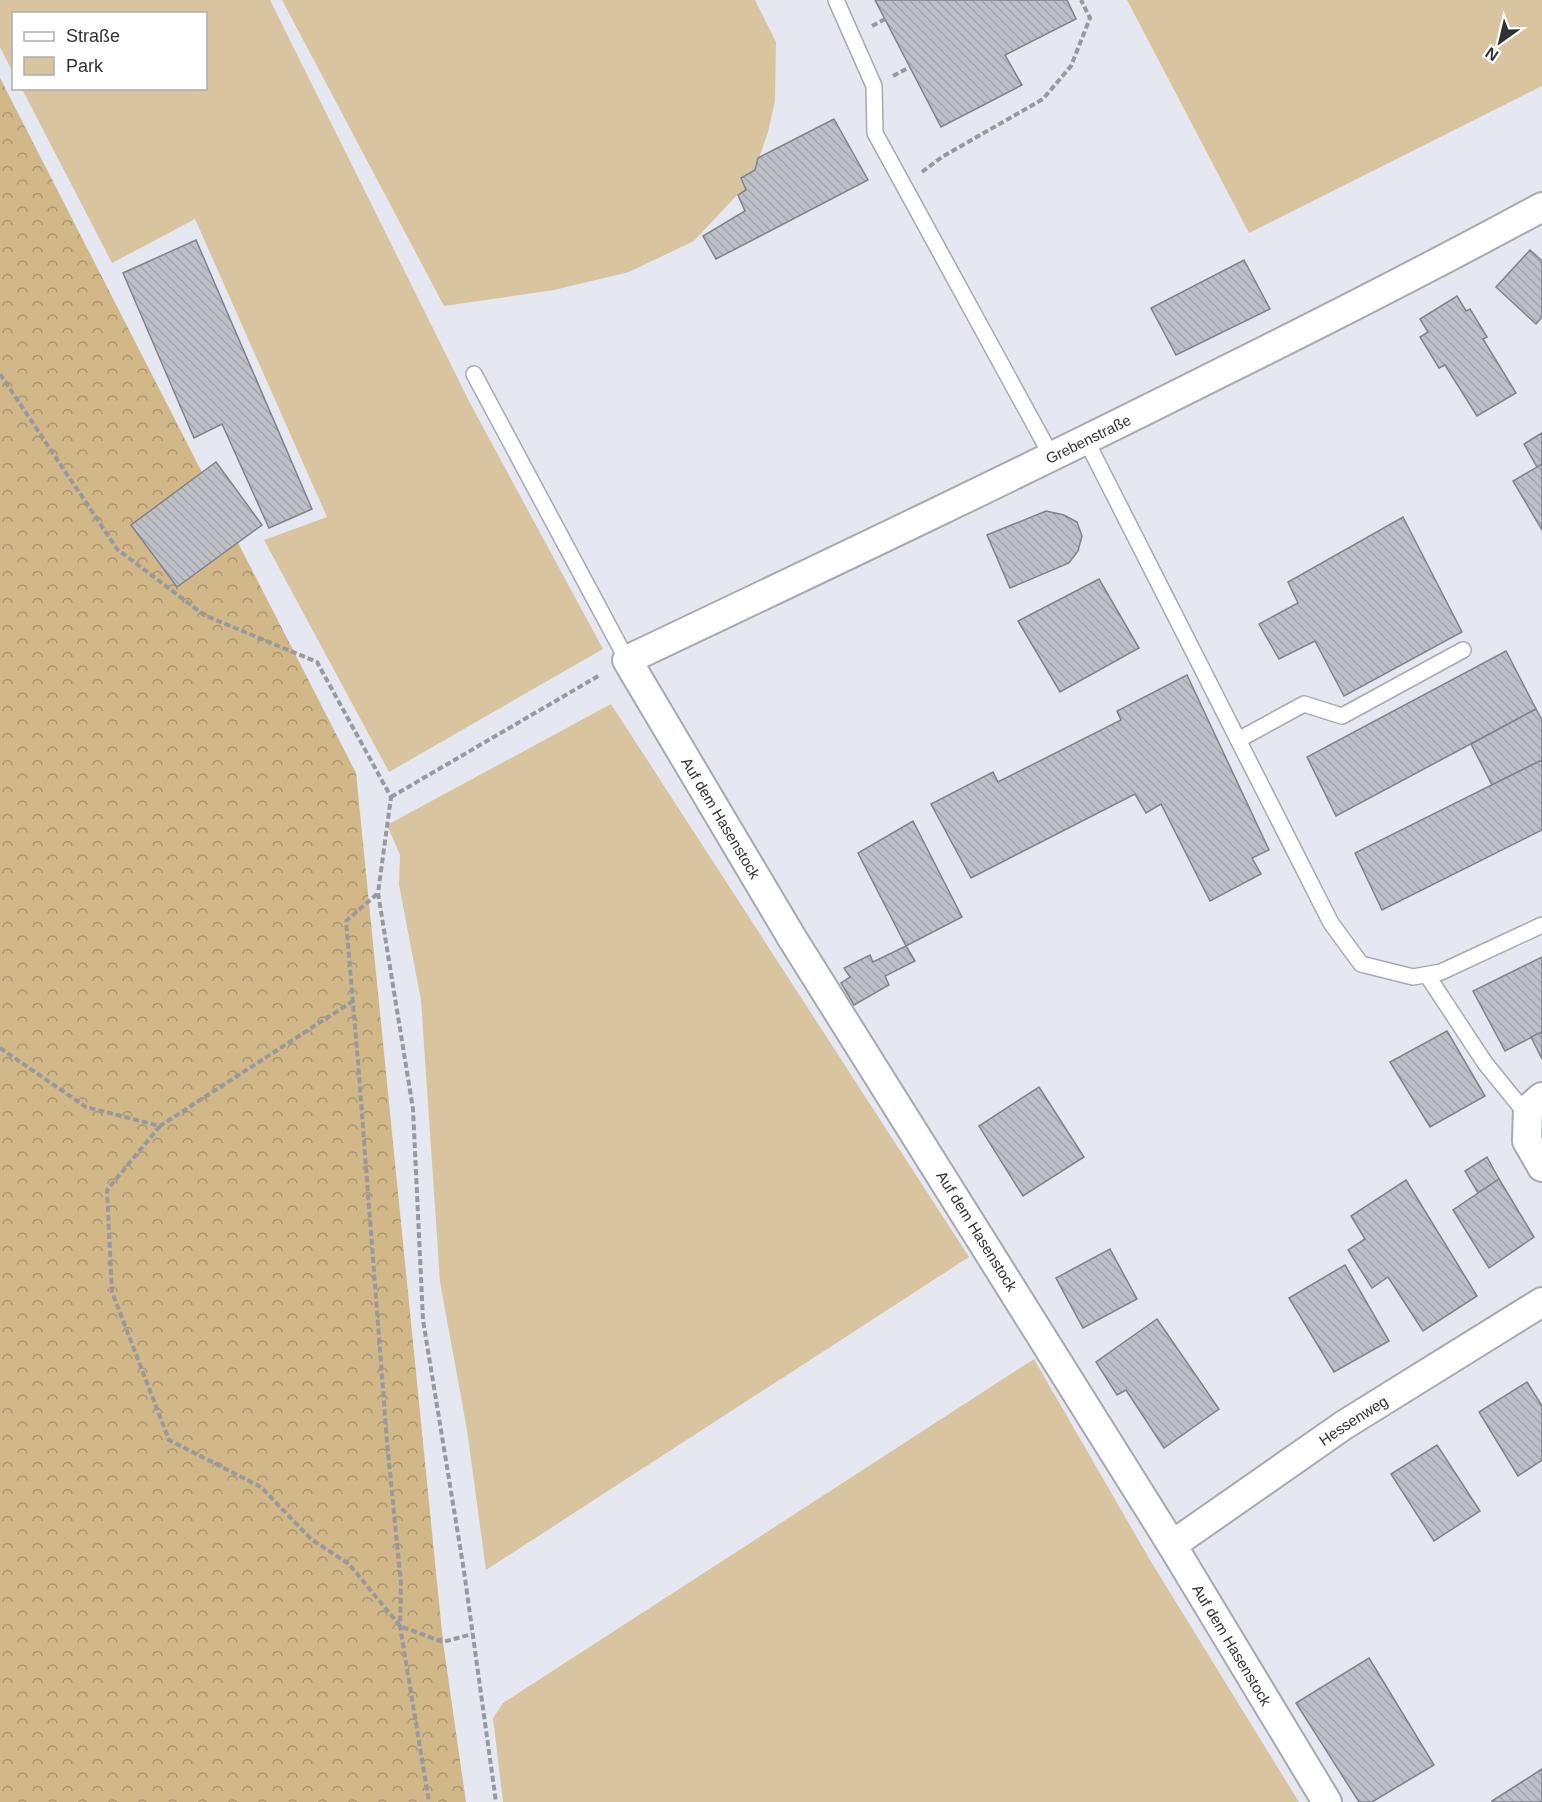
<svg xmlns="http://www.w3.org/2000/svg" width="1542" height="1802" font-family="Arial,sans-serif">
	<defs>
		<pattern id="forest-crowns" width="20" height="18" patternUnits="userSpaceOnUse" patternTransform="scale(1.5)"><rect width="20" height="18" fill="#d2b788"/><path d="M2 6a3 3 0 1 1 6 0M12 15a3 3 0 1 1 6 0" fill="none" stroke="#ab9570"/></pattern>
		<pattern id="building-back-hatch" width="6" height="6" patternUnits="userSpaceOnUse" patternTransform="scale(1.5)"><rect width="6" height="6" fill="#bec0c8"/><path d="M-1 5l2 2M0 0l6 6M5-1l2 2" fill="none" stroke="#a4a5ac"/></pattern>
	</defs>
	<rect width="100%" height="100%" fill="#e6e8f1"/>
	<g fill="#d9c4a0">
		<polygon points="0,0 270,0 471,405 603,649 389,772 264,540 327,517 195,219 112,263 22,89 206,88 206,14 14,14 13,73 0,47"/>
		<polygon points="282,0 755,0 776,42 775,101 768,132 755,170 740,178 746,191 738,194 694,241 629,272 554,290 444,306"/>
		<polygon points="1127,0 1542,0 1542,86 1249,233"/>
		<polygon points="611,704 969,1257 486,1570 467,1430 440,1282 421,1000 399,885 400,855 387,825"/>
		<polygon points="1034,1359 1150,1560 1299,1802 503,1802 493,1718 503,1703"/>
	</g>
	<polygon fill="url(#forest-crowns)" points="0,78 356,773 443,1642 466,1802 0,1802"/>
	<g fill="url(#building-back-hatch)" stroke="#80828a" stroke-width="1.5">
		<polygon points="875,0 1067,0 1076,19 1005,55 1022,85 941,127"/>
		<polygon points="834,119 868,180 716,259 703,236 745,211 738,195 746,190 741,178 755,170 758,158"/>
		<polygon points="196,240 312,509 269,528 222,424 194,438 123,273"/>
		<polygon points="1530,250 1542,261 1542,317 1536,324 1496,287"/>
		<polygon points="1244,260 1270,309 1176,355 1151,308"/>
		<polygon points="1457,296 1466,311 1470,309 1487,337 1483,339 1516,393 1477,416 1445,365 1439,368 1420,337 1428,332 1420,319"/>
		<polygon points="1542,433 1542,464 1537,467 1524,444"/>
		<polygon points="216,462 262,525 177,587 131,525"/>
		<polygon points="1542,464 1542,530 1513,481"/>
		<polygon points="1046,511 1064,515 1077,522 1082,536 1078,551 1069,563 1010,588 987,535"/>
		<polygon points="1403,517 1462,632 1344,696 1315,641 1279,659 1259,624 1298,603 1288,582"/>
		<polygon points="1099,579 1139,648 1060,692 1018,621"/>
		<polygon points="1506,651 1536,709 1336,816 1307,757"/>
		<polygon points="1187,675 1269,850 1252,858 1261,874 1210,901 1161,804 1146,813 1135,794 971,878 931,804 993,772 998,782 1121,720 1117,711"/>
		<polygon points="1536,709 1542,720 1542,760 1492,785 1471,744"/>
		<polygon points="1542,760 1542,830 1382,910 1355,853"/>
		<polygon points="913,821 962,917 906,946 858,853"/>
		<polygon points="906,946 915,961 885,976 889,985 854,1005 841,983 850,977 844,968 870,955 873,962"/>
		<polygon points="1542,957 1542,1032 1505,1051 1473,991"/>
		<polygon points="1447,1031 1485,1096 1430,1127 1390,1062"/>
		<polygon points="1542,1032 1542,1059 1531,1037"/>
		<polygon points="1039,1087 1084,1157 1023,1196 979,1126"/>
		<polygon points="1487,1157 1499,1179 1478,1193 1465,1171"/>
		<polygon points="1499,1179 1534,1237 1489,1268 1453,1210"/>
		<polygon points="1406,1180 1477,1296 1423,1331 1388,1277 1372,1288 1348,1250 1365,1239 1351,1216"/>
		<polygon points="1110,1249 1137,1299 1083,1328 1056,1278"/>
		<polygon points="1345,1265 1389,1341 1334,1372 1289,1298"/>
		<polygon points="1157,1319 1219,1409 1164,1448 1126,1390 1117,1395 1096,1362"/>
		<polygon points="1527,1382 1542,1406 1542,1460 1518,1476 1479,1412"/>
		<polygon points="1437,1445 1480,1511 1434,1541 1391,1474"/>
		<polygon points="1369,1658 1434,1765 1372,1802 1359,1802 1296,1703"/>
		<polygon points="1542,1769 1542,1802 1492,1802 1492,1801"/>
	</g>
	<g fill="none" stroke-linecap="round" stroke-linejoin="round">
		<g stroke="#a6a9b0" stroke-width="18">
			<g id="service">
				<polyline points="836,0 874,86 875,133 1052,457"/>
				<polyline points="474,374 627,660"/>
				<polyline points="1086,440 1331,923 1361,964 1413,977 1441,972 1542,925"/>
				<polyline points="1238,740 1304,704 1342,716 1463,650"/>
				<polyline points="1427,975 1485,1063 1528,1116"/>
			</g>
		</g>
		<g stroke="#a6a9b0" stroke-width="32">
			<g id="minor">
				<polyline points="1542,1097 1528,1109 1527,1141 1542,1167"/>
				<path id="s1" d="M1172,1545L1344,1425L1542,1302"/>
				<path id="s2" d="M1327,1802L1172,1545L792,938L627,660C825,566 1023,472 1218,374C1327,320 1435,265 1542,207"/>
			</g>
		</g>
		<g stroke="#97999f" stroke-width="4" stroke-dasharray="6 3" stroke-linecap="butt">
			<polyline points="872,26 885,19"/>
			<polyline points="893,76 910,67"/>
			<polyline points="922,172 942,157 1043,99 1071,66 1090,18 1081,0"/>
			<polyline points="0,374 117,549 204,615 317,662 391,797 378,893 413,1109 423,1320 464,1571 496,1802"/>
			<polyline points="391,797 600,675"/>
			<polyline points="377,894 346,921 358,1062 387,1442 401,1584 400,1626 429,1802"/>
			<polyline points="0,1048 86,1107 160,1126 353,1001"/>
			<polyline points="160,1126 107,1190 112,1292 169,1440 261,1487 311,1539 349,1564 400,1626 443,1642 472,1634"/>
		</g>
		<use href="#service" stroke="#fff" stroke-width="15"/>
		<use href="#minor" stroke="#fff" stroke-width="28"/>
	</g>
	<g text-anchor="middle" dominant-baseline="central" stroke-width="4.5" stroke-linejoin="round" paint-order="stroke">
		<g font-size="15" fill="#303134" stroke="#fff">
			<text stroke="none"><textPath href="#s2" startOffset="1851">Grebenstraße</textPath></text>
			<text transform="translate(721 818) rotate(59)">Auf dem Hasenstock</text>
			<text transform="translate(977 1231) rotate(58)">Auf dem Hasenstock</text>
			<text stroke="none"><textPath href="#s1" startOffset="220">Hessenweg</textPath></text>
			<text transform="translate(1232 1645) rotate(59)">Auf dem Hasenstock</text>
		</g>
	</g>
	<rect x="12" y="12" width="195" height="78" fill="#ffffff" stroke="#acadae" stroke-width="1.5"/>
	<rect x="24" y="32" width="30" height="9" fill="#ffffff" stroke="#acadae" stroke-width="1.5"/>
	<text x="66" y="42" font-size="18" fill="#303134">Straße</text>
	<rect x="24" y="57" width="30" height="18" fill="#d9c4a0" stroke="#acadae" stroke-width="1.5"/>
	<text x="66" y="72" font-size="18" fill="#303134">Park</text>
	<g transform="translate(1500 42) rotate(214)" stroke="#ffffff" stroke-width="4.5" paint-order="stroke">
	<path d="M0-4.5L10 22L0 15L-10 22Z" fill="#303134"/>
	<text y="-9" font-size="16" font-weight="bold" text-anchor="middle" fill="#303134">N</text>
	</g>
</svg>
